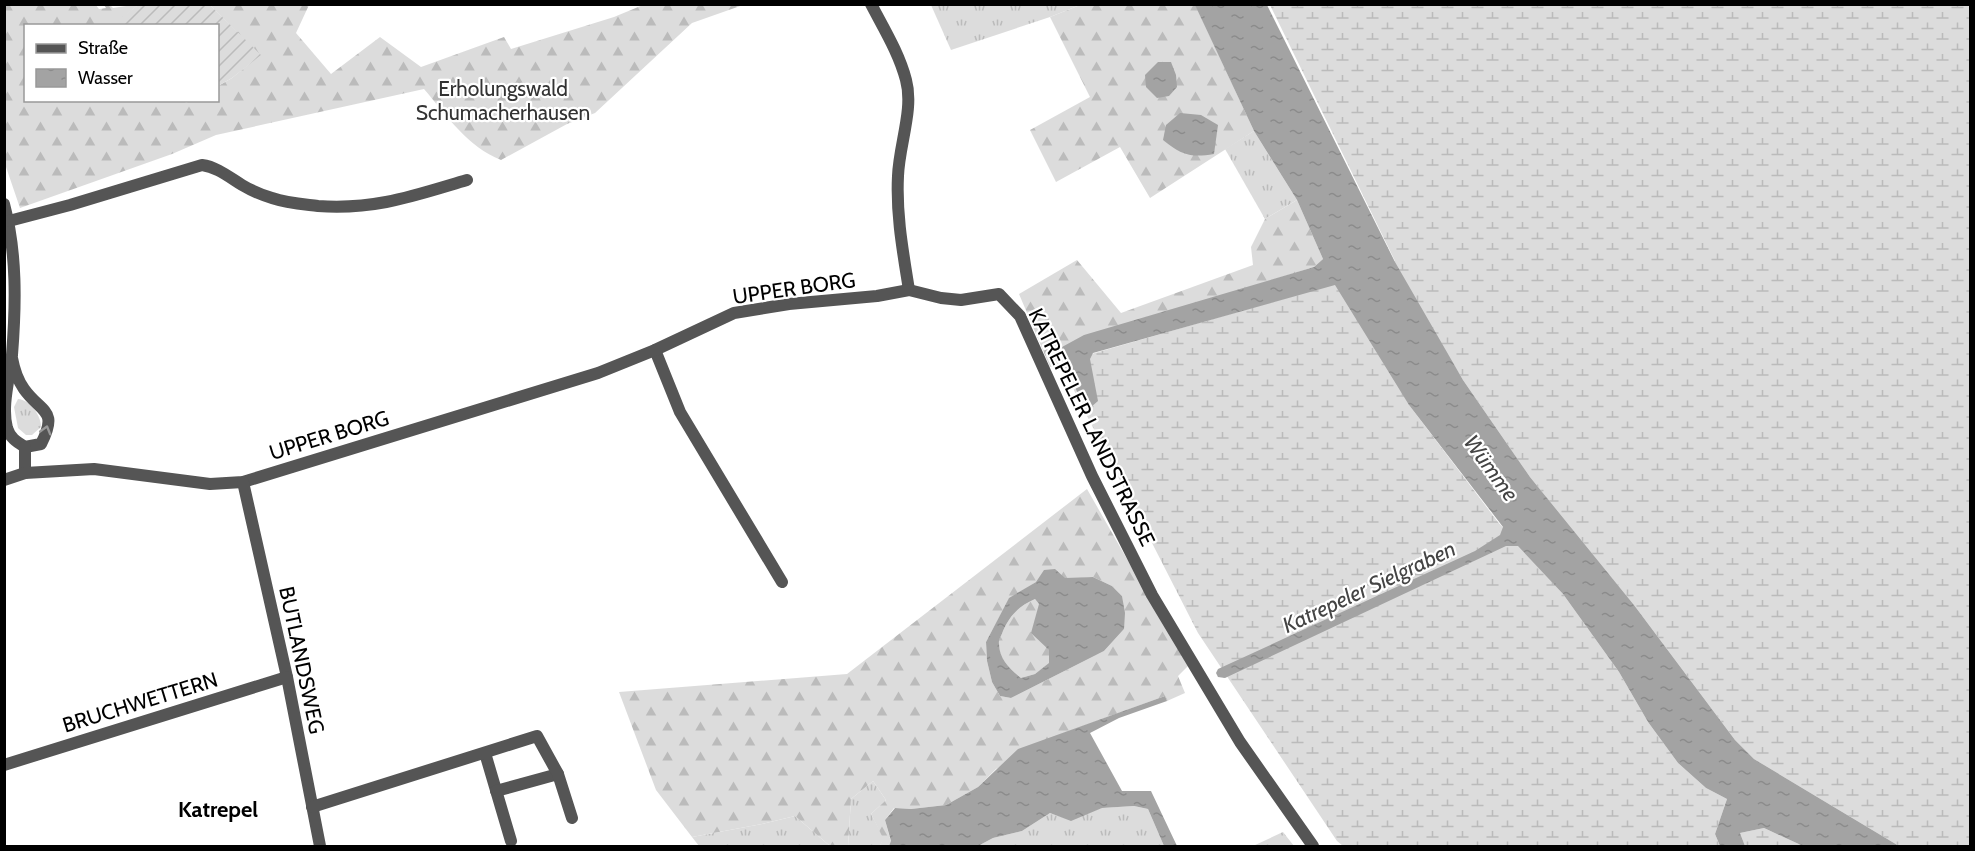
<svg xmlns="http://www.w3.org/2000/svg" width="1975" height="851" font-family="Cabin,sans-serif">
	<defs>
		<pattern id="grass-tufts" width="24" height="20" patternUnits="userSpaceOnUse" patternTransform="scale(1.5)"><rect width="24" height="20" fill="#dcdcdc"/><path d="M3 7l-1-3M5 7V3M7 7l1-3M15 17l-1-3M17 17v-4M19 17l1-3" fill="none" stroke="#bbb"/></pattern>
		<pattern id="forest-firs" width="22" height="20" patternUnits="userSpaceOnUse" patternTransform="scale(1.5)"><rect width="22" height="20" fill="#dcdcdc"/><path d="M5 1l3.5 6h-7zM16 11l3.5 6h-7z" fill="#bbb"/></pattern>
		<pattern id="wetland-marsh" width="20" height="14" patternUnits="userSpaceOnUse" patternTransform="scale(1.5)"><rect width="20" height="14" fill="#dcdcdc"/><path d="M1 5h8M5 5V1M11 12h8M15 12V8" fill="none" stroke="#bbb"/></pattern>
		<pattern id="garden-furrows" width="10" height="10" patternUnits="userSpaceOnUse" patternTransform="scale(1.5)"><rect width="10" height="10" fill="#dcdcdc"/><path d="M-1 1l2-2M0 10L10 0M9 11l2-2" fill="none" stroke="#bbb"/></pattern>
		<pattern id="water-ripples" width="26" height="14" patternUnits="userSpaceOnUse" patternTransform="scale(1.5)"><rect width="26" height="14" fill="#a3a3a3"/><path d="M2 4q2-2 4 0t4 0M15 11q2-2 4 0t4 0" fill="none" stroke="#8b8b8b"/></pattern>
	</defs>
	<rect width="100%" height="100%" fill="#fff"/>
	<g fill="url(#grass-tufts)">
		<polygon points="931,5 1080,5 1050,17 951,50"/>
		<polygon points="1254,131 1297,200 1265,219 1225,149"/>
		<path d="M18,399C30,400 41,415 41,427L32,435H26L18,428L14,407Z"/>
		<polygon points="873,781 886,800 871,814 884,838 880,846 848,846 851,799"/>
		<polygon points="1134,806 1148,809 1164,846 978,846 993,838 1022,831 1050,813 1071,820 1101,808"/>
		<polygon points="795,816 830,846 699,846 692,837 762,824"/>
		<polygon points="1283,832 1294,846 1253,846"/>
	</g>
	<g fill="url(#forest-firs)" fill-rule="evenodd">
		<path d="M95,4L99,9L106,8L104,5L109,4L113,8L126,6L125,5H138L114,25L26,26V100H183L186,103L191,101L218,100V86L232,78L260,55L210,5H309L296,33L331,74L380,37L421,67L504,37L511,49L614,17L643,5H743L692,23L595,113L567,124L501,160C468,147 447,116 424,89L216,135L172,154L20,208L5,164L4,5Z"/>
		<polygon points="1195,4 1254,131 1150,198 1120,147 1056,182 1030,130 1090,97 1050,17 1080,5"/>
		<polygon points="1297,200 1323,259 1314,267 1236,291 1063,365 1050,367 1019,294 1077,260 1121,313 1253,265 1251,247 1265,219"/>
		<path d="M1087,489L1188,666L1178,676L1185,693L1167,701L1165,696L1064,733L996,769L978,787L946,805L911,809L894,808L885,820L891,842L889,846H880L883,838L871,814L886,800L873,781L851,799L848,846H830L795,816L762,824L692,837L656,790L619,692L847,674ZM1093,577L1112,586L1122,596L1124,629L1104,651L1011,698L1000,696L992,682L987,661L986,642L1009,599L1036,582Z"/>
		<path d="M1035,599L1039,604L1049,650V664L1035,674L1021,678C1011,670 999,659 998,644C998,640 1002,635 1003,631C1010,615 1019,606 1035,599Z"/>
	</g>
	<g fill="url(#wetland-marsh)">
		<polygon points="1270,5 1970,5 1970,846 1899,846 1754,759 1735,740 1634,605 1530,477 1463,380 1432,329 1409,405 1498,522 1563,594 1619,672 1648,722 1678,763 1706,788 1727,799 1715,834 1720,846 1343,846 1337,841 1198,633 1060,363 1328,286 1395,261"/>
		<polygon points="1764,828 1803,846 1745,846 1740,833"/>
	</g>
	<polygon fill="url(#garden-furrows)" points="138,5 210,5 261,55 232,78 218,86 218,26 113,24"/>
	<g fill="url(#water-ripples)" fill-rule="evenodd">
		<polygon points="1195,5 1267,5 1395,262 1463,380 1530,477 1634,605 1735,740 1754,759 1899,846 1803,846 1764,828 1740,833 1745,846 1720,846 1715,834 1727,799 1706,788 1678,763 1648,722 1619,672 1563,594 1518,546 1506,546 1225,678 1218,677 1216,673 1218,669 1475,551 1500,535 1503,527 1409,405 1335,285 1093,353 1090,359 1098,401 1091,407 1084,406 1060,356 1062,347 1084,335 1314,267 1323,259 1297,200 1254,131"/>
		<polygon points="1158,62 1171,62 1176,75 1177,87 1169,96 1157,98 1146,87 1145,75"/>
		<path d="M1180,113L1201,115L1218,125L1214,154C1191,158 1181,155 1163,140L1166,125Z"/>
		<path d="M1055,569L1065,578L1093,577L1112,586L1122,596L1125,613L1124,629L1104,651L1011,698L1000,696L992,682L987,661L986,642L1009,598L1036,582L1044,570ZM1035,599L1039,604L1031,633L1049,650V663L1035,674L1021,678C1011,670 999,659 999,644C998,640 1002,635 1003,631C1010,615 1019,606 1035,599Z"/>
		<polygon points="1165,696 1167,701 1119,718 1090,733 1122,791 1151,791 1177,846 1164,846 1148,809 1134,806 1102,808 1071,821 1050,813 1022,831 993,838 978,846 889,846 891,841 885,820 895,808 911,809 946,805 978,787 1018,749"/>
	</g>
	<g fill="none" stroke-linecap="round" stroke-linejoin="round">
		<g stroke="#555" stroke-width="12">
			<path d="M871,4C884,29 899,53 906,80C914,109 899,145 898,176C896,215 903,252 909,290"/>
			<path d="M4,204C17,253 16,304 12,355C10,377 1,406 7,428C10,438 17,442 25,447L41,444C59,409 41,413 24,389C17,379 14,369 12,358"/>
			<path d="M9,221L70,205L202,165C217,167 229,177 242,185C252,191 262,195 272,198C287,203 302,204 318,206C375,210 413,196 467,180"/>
			<polyline points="655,350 680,412 782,582"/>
			<polyline points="25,447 25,473"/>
			<polyline points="4,480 25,473 94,469 210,484 243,482 598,373 655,350 734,313 789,304 877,296 909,290 941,298 961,300 999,294 1020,316 1092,476 1152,595 1240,742 1313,846"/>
			<polyline points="243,482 287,677 320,846"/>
			<polyline points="485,753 511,841"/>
			<polyline points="4,765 287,677"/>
			<polyline points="496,791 558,774"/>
			<polyline points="312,807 537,736 558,774 572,818"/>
		</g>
	</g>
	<defs><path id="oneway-chevron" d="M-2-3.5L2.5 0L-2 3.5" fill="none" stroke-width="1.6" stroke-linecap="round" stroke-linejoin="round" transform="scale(1.5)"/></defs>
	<use stroke="#999" href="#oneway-chevron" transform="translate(46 430) rotate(-74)"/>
	<g text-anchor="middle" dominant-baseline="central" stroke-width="4.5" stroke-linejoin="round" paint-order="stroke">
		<g font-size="21" fill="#333" stroke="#fff">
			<text x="503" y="88">Erholungswald<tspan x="503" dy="24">Schumacherhausen</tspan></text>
		</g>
		<g font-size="21" fill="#000" stroke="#fff">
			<text transform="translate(794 288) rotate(-8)">UPPER BORG</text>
			<text transform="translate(1092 427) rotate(64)">KATREPELER LANDSTRASSE</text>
			<text transform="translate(329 435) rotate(-17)">UPPER BORG</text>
			<text transform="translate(302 660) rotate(78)">BUTLANDSWEG</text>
			<text transform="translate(140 702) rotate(-17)">BRUCHWETTERN</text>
		</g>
		<g font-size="22" font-style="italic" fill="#444" stroke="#fff">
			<text transform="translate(1491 468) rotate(54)">Wümme</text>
			<text transform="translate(1369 587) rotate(-25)">Katrepeler Sielgraben</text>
		</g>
		<g font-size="22" font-weight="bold" fill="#000" stroke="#fff">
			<text x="218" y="809">Katrepel</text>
		</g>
	</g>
	<rect width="1975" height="851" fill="none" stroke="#000000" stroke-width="12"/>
	<rect x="24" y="24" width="195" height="78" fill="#ffffff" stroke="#999999" stroke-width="1.5"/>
	<rect x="36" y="44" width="30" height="9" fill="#555555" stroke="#999999" stroke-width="1.5"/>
	<text x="78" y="54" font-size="18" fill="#000000">Straße</text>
	<rect x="36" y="69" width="30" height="18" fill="url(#water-ripples)" stroke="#999999" stroke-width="1.5"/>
	<text x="78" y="84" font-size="18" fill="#000000">Wasser</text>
</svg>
